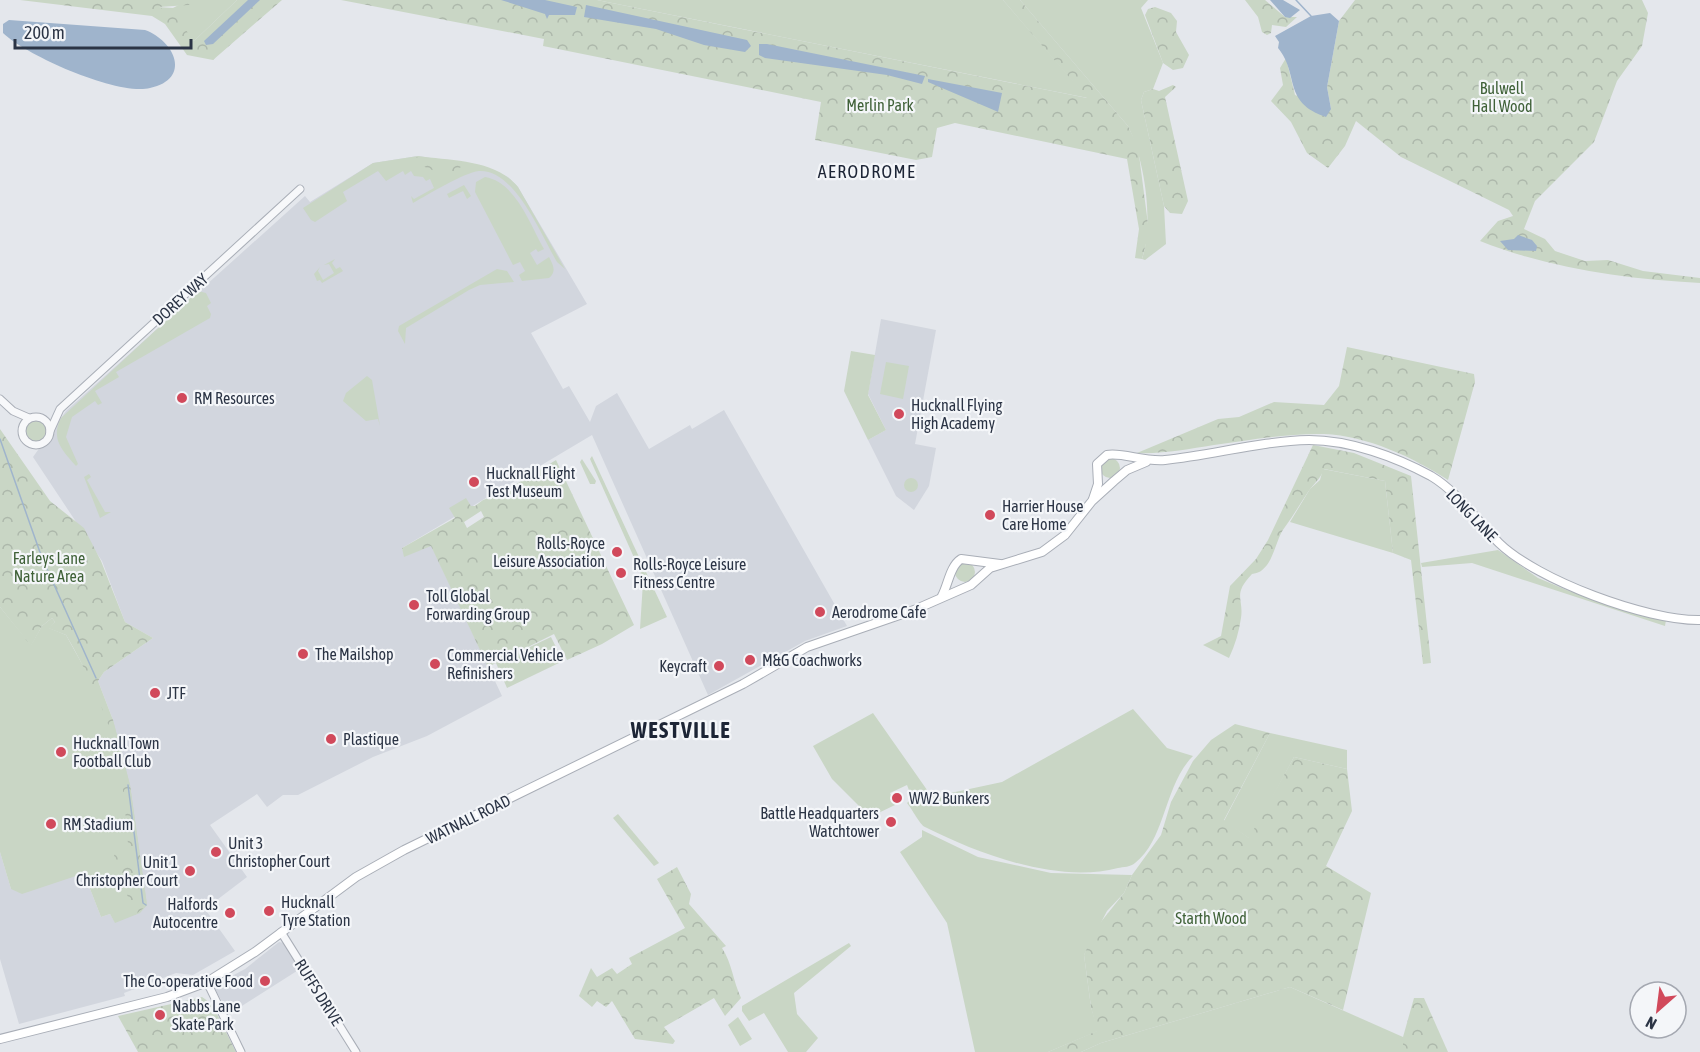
<svg xmlns="http://www.w3.org/2000/svg" width="1700" height="1052" font-family="'Asap Condensed',sans-serif">
	<defs>
		<pattern id="forest-crowns" width="20" height="18" patternUnits="userSpaceOnUse" patternTransform="scale(1.5)"><rect width="20" height="18" fill="#c9d6c5"/><path d="M2 6a3 3 0 1 1 6 0M12 15a3 3 0 1 1 6 0" fill="none" stroke="#adb8ab"/></pattern>
	</defs>
	<rect width="100%" height="100%" fill="#e4e7ec"/>
	<g fill="#d2d6de">
		<polygon points="418,156 483,166 508,177 518,187 587,304 531,333 563,389 569,386 590,422 596,406 617,393 649,449 690,425 692,429 724,410 847,626 805,641 708,695 592,435 402,548 405,556 431,545 502,696 427,736 373,757 298,795 283,795 267,807 257,794 210,825 247,877 205,909 235,951 193,975 176,973 124,993 125,996 19,1024 0,959 0,852 11,889 79,875 87,881 101,917 110,914 115,922 147,905 113,720 98,681 104,672 153,638 125,622 102,561 33,457 66,411 305,196 310,202 373,163"/>
		<polygon points="881,319 936,330 915,444 936,448 929,486 914,510 896,496 868,440 886,430 868,394"/>
		<polygon points="279,942 284,943 300,969 229,1014 215,989 217,984 245,969"/>
	</g>
	<g fill="#c9d6c5">
		<polygon points="188,0 237,0 194,41 157,7 173,8"/>
		<polygon points="597,0 1003,0 1088,98"/>
		<path d="M1020,0H1148L1141,8L1163,63L1153,89L1144,92L1141,100L1164,206L1166,244L1145,260L1142,259C1154,223 1145,161 1128,126Z"/>
		<path d="M418,156C451,161 495,159 518,187L565,269L557,262C541,235 515,169 479,171C463,173 429,194 413,203L411,196L414,199L434,188L430,179L426,181L423,177L414,176L411,171L405,175L403,171L386,181L378,171L343,192L347,201L315,222L311,220L303,208L373,163Z"/>
		<path d="M485,177C516,182 530,225 544,249L538,252L536,249L530,253L537,265L549,257C553,265 557,271 549,278L522,281L519,275L525,271L520,262L513,265L475,192L476,182Z"/>
		<polygon points="464,185 471,196 467,199 463,191 449,198 447,194"/>
		<polygon points="335,259 332,263 336,269 340,267 343,271 322,283 320,280 317,281 314,274 320,267 318,271 323,280 334,273 329,264 324,265"/>
		<polygon points="497,269 507,271 514,282 480,285 469,290 406,328 405,344 398,331 399,326"/>
		<path d="M198,291L206,293L211,303L207,306L211,314L210,318L116,372L119,377L95,391L102,403L98,405L95,401L72,417L66,437L78,464L76,466C63,451 50,439 61,418Z"/>
		<polygon points="851,351 875,355 868,395 886,430 868,440 844,391"/>
		<polygon points="886,362 909,366 903,399 880,394"/>
		<polygon points="367,376 372,380 380,426 378,419 366,421 343,401 346,393"/>
		<circle cx="35" cy="431" r="11"/>
		<polygon points="592,456 667,617 640,629 643,582 640,571 590,459"/>
		<circle cx="1110" cy="468" r="10"/>
		<polygon points="582,459 596,481 595,484 590,484 580,462"/>
		<polygon points="1323,469 1385,481 1393,553 1290,522 1310,489 1320,480"/>
		<polygon points="89,474 91,477 87,480 105,512 111,512 100,518 84,477"/>
		<circle cx="911" cy="485" r="7"/>
		<polygon points="1498,550 1538,578 1569,591 1666,620 1665,626 1472,563 1422,567 1421,563"/>
		<circle cx="965" cy="572" r="10"/>
		<polygon points="0,607 31,645 42,626 52,618 55,622 49,628 66,635 113,720 130,785 147,905 140,913 115,923 110,914 101,917 87,881 79,875 22,894 11,889 0,852"/>
		<polygon points="551,637 563,661 507,688 496,663"/>
		<path d="M1133,709L1167,748L1193,756C1164,785 1166,839 1135,863C1131,867 1123,867 1118,868C1057,884 979,854 925,827C920,825 912,809 907,803L912,798L907,785L890,793L895,805L870,817L832,779L813,746L873,713L932,797L1002,782Z"/>
		<polygon points="1270,733 1347,750 1347,769 1294,757 1250,839 1224,821"/>
		<polygon points="618,814 659,863 654,866 613,818"/>
		<polygon points="922,830 978,857 1051,873 1132,875 1124,893 1107,911 1084,955 1091,1007 1098,1031 1048,1052 975,1052 947,923 900,852 922,837"/>
		<polygon points="849,943 851,946 794,993 797,1014 818,1038 806,1052 788,1052 764,1013 749,1021 742,1011 742,1006"/>
		<polygon points="1290,987 1403,1037 1403,1052 1081,1052 1101,1043"/>
		<polygon points="738,1017 752,1039 740,1046 728,1025"/>
	</g>
	<g fill="url(#forest-crowns)" fill-rule="evenodd">
		<polygon points="20,0 192,0 189,5 159,7 177,18 194,41 237,0 282,0 213,60 187,55 165,24 152,16"/>
		<polygon points="341,0 597,0 1087,98 1003,0 1020,0 1128,126 1138,147 1149,232 1142,259 1135,258 1139,229 1127,159 955,123 937,128 932,157 916,160 815,140 821,102 543,46 544,39"/>
		<polygon points="1245,0 1265,0 1285,17 1297,17 1286,27 1272,25 1271,33 1267,35 1262,32 1258,17"/>
		<path d="M1355,0H1642L1648,13L1642,46L1617,81L1594,142L1535,201L1524,229L1545,239L1555,251L1585,261L1608,260L1643,271L1700,278V283C1625,279 1551,269 1480,241L1498,221L1513,216L1509,210L1401,157L1356,121L1345,146L1328,168L1307,153L1291,122L1271,101L1283,85L1280,68L1286,58L1295,95L1331,109L1327,87L1339,21Z"/>
		<polygon points="1155,7 1171,13 1177,21 1176,32 1189,55 1183,68 1173,70 1163,63 1145,15 1148,9"/>
		<polygon points="1173,85 1176,87 1165,97 1188,201 1182,214 1170,213 1164,206 1141,100 1144,92 1153,89 1159,91"/>
		<path d="M415,157L462,164L463,165C448,180 433,170 415,163Z"/>
		<path d="M1347,347L1474,374L1475,382L1448,480C1413,457 1367,436 1324,434C1289,433 1250,440 1214,445C1188,449 1164,454 1137,453L1218,419L1239,417L1274,402L1324,405L1339,386Z"/>
		<path d="M0,429L50,501L84,528L101,561L125,622L153,638L104,672L98,681L113,720L130,785L147,905L135,915L113,859L116,850L125,852L128,844C125,810 123,774 114,742C103,706 85,667 66,635L48,628L55,622L52,618L42,626L31,646L0,607Z"/>
		<path d="M1313,445L1354,453L1411,476L1431,663L1423,664L1411,560L1393,553L1385,481L1324,469C1320,480 1314,483 1308,492C1300,504 1293,516 1285,527C1278,535 1275,554 1267,565C1262,571 1259,573 1252,574C1232,595 1244,598 1241,618C1239,632 1235,645 1229,658L1203,645L1221,636L1230,586L1256,559L1268,540Z"/>
		<path d="M556,460L634,625L602,644L567,660L554,634L488,667L431,546L404,557L402,548L455,518L449,508L466,498L471,506H475L483,500L502,493ZM481,511L484,517L467,528L464,522Z"/>
		<polygon points="1235,724 1270,733 1224,820 1249,838 1294,757 1347,769 1352,811 1326,866 1371,893 1343,1010 1290,987 1101,1043 1081,1052 1048,1052 1097,1031 1091,1007 1084,955 1096,928 1124,893 1132,875 1161,835 1171,802 1193,761 1211,740"/>
		<path d="M677,867L691,894L689,904L726,946L722,948C732,963 733,981 741,998L725,1016L714,998L664,1027L675,1041L673,1044L635,1039L612,1001L606,1007L597,1001L592,1007L579,996L591,968L597,977L612,968L617,974L632,964L629,958L685,928L657,879Z"/>
		<polygon points="202,997 212,1004 236,1052 138,1052 118,1016"/>
		<polygon points="1414,998 1424,998 1448,1052 1403,1052 1403,1037"/>
	</g>
	<g fill="#9fb4cc">
		<polygon points="248,0 260,0 213,44 206,45 204,41"/>
		<polygon points="501,0 545,0 577,7 575,15 549,15 547,19 545,14"/>
		<polygon points="1270,0 1283,0 1300,10 1290,18 1285,17"/>
		<polygon points="586,5 747,40 751,46 745,52 704,45 656,29 584,17"/>
		<path d="M1330,13L1339,21L1327,87L1331,109L1326,117C1282,102 1300,75 1278,48L1279,42L1275,36L1311,16Z"/>
		<path d="M9,20L145,30C175,41 192,79 150,88C118,96 27,56 3,33V24Z"/>
		<polygon points="759,44 767,44 925,76 922,84 887,75 765,58 759,55"/>
		<polygon points="928,79 1002,93 998,112 996,111 928,82"/>
		<polygon points="1518,235 1532,240 1537,246 1536,251 1508,250 1500,241 1514,239"/>
	</g>
	<g fill="none" stroke-linecap="round" stroke-linejoin="round">
		<g stroke="#9fb4cc" stroke-width="1.5">
			<polyline points="1296,0 1311,16"/>
			<polyline points="0,439 42,558 96,678"/>
			<polyline points="128,785 143,903 146,905"/>
		</g>
		<g stroke="#a9aeb7" stroke-width="9">
			<g id="tertiary">
				<polyline points="0,399 13,411 29,418"/>
				<circle cx="36" cy="431" r="14"/>
				<polyline points="50,431 60,409 300,189"/>
				<polyline points="281,932 356,1052"/>
				<polyline points="207,982 241,1052"/>
			</g>
		</g>
		<g stroke="#a9aeb7" stroke-width="10">
			<g id="secondary">
				<path d="M1093,499L1098,484L1097,464L1107,455C1122,452 1144,462 1165,460C1213,455 1261,441 1309,440C1350,440 1396,457 1431,476C1458,492 1477,521 1499,543C1537,580 1647,621 1700,620"/>
				<path d="M942,596C948,585 950,566 961,559L1000,564"/>
				<polyline points="0,1039 167,997 207,982 255,952 356,877 404,850 743,684 807,647 914,610 971,585 990,568 1042,552 1065,535 1092,501 1114,481 1127,470 1146,462"/>
			</g>
		</g>
		<use href="#tertiary" stroke="#f7f8fa" stroke-width="7"/>
		<use href="#secondary" stroke="#fff" stroke-width="8"/>
	</g>
	<g fill="#d1495b" stroke="#f4f6f9" stroke-width="2">
		<circle cx="182" cy="398" r="6"/>
		<circle cx="899" cy="414" r="6"/>
		<circle cx="474" cy="482" r="6"/>
		<circle cx="990" cy="515" r="6"/>
		<circle cx="617" cy="552" r="6"/>
		<circle cx="621" cy="573" r="6"/>
		<circle cx="414" cy="605" r="6"/>
		<circle cx="820" cy="612" r="6"/>
		<circle cx="303" cy="654" r="6"/>
		<circle cx="750" cy="660" r="6"/>
		<circle cx="435" cy="664" r="6"/>
		<circle cx="719" cy="666" r="6"/>
		<circle cx="155" cy="693" r="6"/>
		<circle cx="331" cy="739" r="6"/>
		<circle cx="61" cy="752" r="6"/>
		<circle cx="897" cy="798" r="6"/>
		<circle cx="891" cy="822" r="6"/>
		<circle cx="51" cy="824" r="6"/>
		<circle cx="216" cy="852" r="6"/>
		<circle cx="190" cy="871" r="6"/>
		<circle cx="269" cy="911" r="6"/>
		<circle cx="230" cy="913" r="6"/>
		<circle cx="265" cy="981" r="6"/>
		<circle cx="160" cy="1015" r="6"/>
	</g>
	<g text-anchor="middle" dominant-baseline="central" stroke-width="4.5" stroke-linejoin="round" paint-order="stroke">
		<g font-size="16" fill="#3f6138" stroke="#f4f6f9">
			<text x="1502" y="88">Bulwell<tspan x="1502" dy="18">Hall Wood</tspan></text>
			<text x="880" y="105">Merlin Park</text>
			<text x="49" y="558">Farleys Lane<tspan x="49" dy="18">Nature Area</tspan></text>
			<text x="1211" y="918">Starth Wood</text>
		</g>
		<g font-size="16" fill="#2b3445" stroke="#f4f6f9">
			<text transform="translate(180 299) rotate(-42)">DOREY WAY</text>
			<text transform="translate(1472 515) rotate(46)">LONG LANE</text>
			<text transform="translate(468 819) rotate(-26)">WATNALL ROAD</text>
			<text transform="translate(319 992) rotate(58)">RUFFS DRIVE</text>
		</g>
		<g font-size="16" fill="#2b3445" stroke="#f4f6f9" text-anchor="start">
			<text x="194" y="398">RM Resources</text>
			<text x="911" y="405">Hucknall Flying<tspan x="911" dy="18">High Academy</tspan></text>
			<text x="486" y="473">Hucknall Flight<tspan x="486" dy="18">Test Museum</tspan></text>
			<text x="1002" y="506">Harrier House<tspan x="1002" dy="18">Care Home</tspan></text>
			<text x="605" y="543" text-anchor="end">Rolls-Royce<tspan x="605" dy="18">Leisure Association</tspan></text>
			<text x="633" y="564">Rolls-Royce Leisure<tspan x="633" dy="18">Fitness Centre</tspan></text>
			<text x="426" y="596">Toll Global<tspan x="426" dy="18">Forwarding Group</tspan></text>
			<text x="832" y="612">Aerodrome Cafe</text>
			<text x="315" y="654">The Mailshop</text>
			<text x="447" y="655">Commercial Vehicle<tspan x="447" dy="18">Refinishers</tspan></text>
			<text x="762" y="660">M&amp;G Coachworks</text>
			<text x="707" y="666" text-anchor="end">Keycraft</text>
			<text x="167" y="693">JTF</text>
			<text x="343" y="739">Plastique</text>
			<text x="73" y="743">Hucknall Town<tspan x="73" dy="18">Football Club</tspan></text>
			<text x="909" y="798">WW2 Bunkers</text>
			<text x="879" y="813" text-anchor="end">Battle Headquarters<tspan x="879" dy="18">Watchtower</tspan></text>
			<text x="63" y="824">RM Stadium</text>
			<text x="228" y="843">Unit 3<tspan x="228" dy="18">Christopher Court</tspan></text>
			<text x="178" y="862" text-anchor="end">Unit 1<tspan x="178" dy="18">Christopher Court</tspan></text>
			<text x="281" y="902">Hucknall<tspan x="281" dy="18">Tyre Station</tspan></text>
			<text x="218" y="904" text-anchor="end">Halfords<tspan x="218" dy="18">Autocentre</tspan></text>
			<text x="253" y="981" text-anchor="end">The Co-operative Food</text>
			<text x="172" y="1006">Nabbs Lane<tspan x="172" dy="18">Skate Park</tspan></text>
		</g>
		<g font-size="18" letter-spacing="1.5" fill="#1d2536" stroke="#f4f6f9">
			<text x="867" y="171">AERODROME</text>
		</g>
		<g font-size="22" font-weight="bold" letter-spacing="1.5" fill="#1d2536" stroke="#f4f6f9">
			<text x="681" y="730">WESTVILLE</text>
		</g>
	</g>
	<g transform="translate(1658 1010) rotate(208)"><circle r="28" fill="#f4f6f9" stroke="#a4a8b1" stroke-width="1.5"/>
	<path d="M0-4.5L10 22L0 15L-10 22Z" fill="#d1495b"/>
	<text y="-9" font-size="16" font-weight="bold" text-anchor="middle" fill="#2b3445">N</text>
	</g>
	<path d="M15 39v9h176v-9" fill="none" stroke="#2b3445" stroke-width="3"/>
	<text x="24" y="39" font-size="18" fill="#2b3445" stroke="#f4f6f9" stroke-width="4.5" paint-order="stroke">200 m</text>
</svg>
